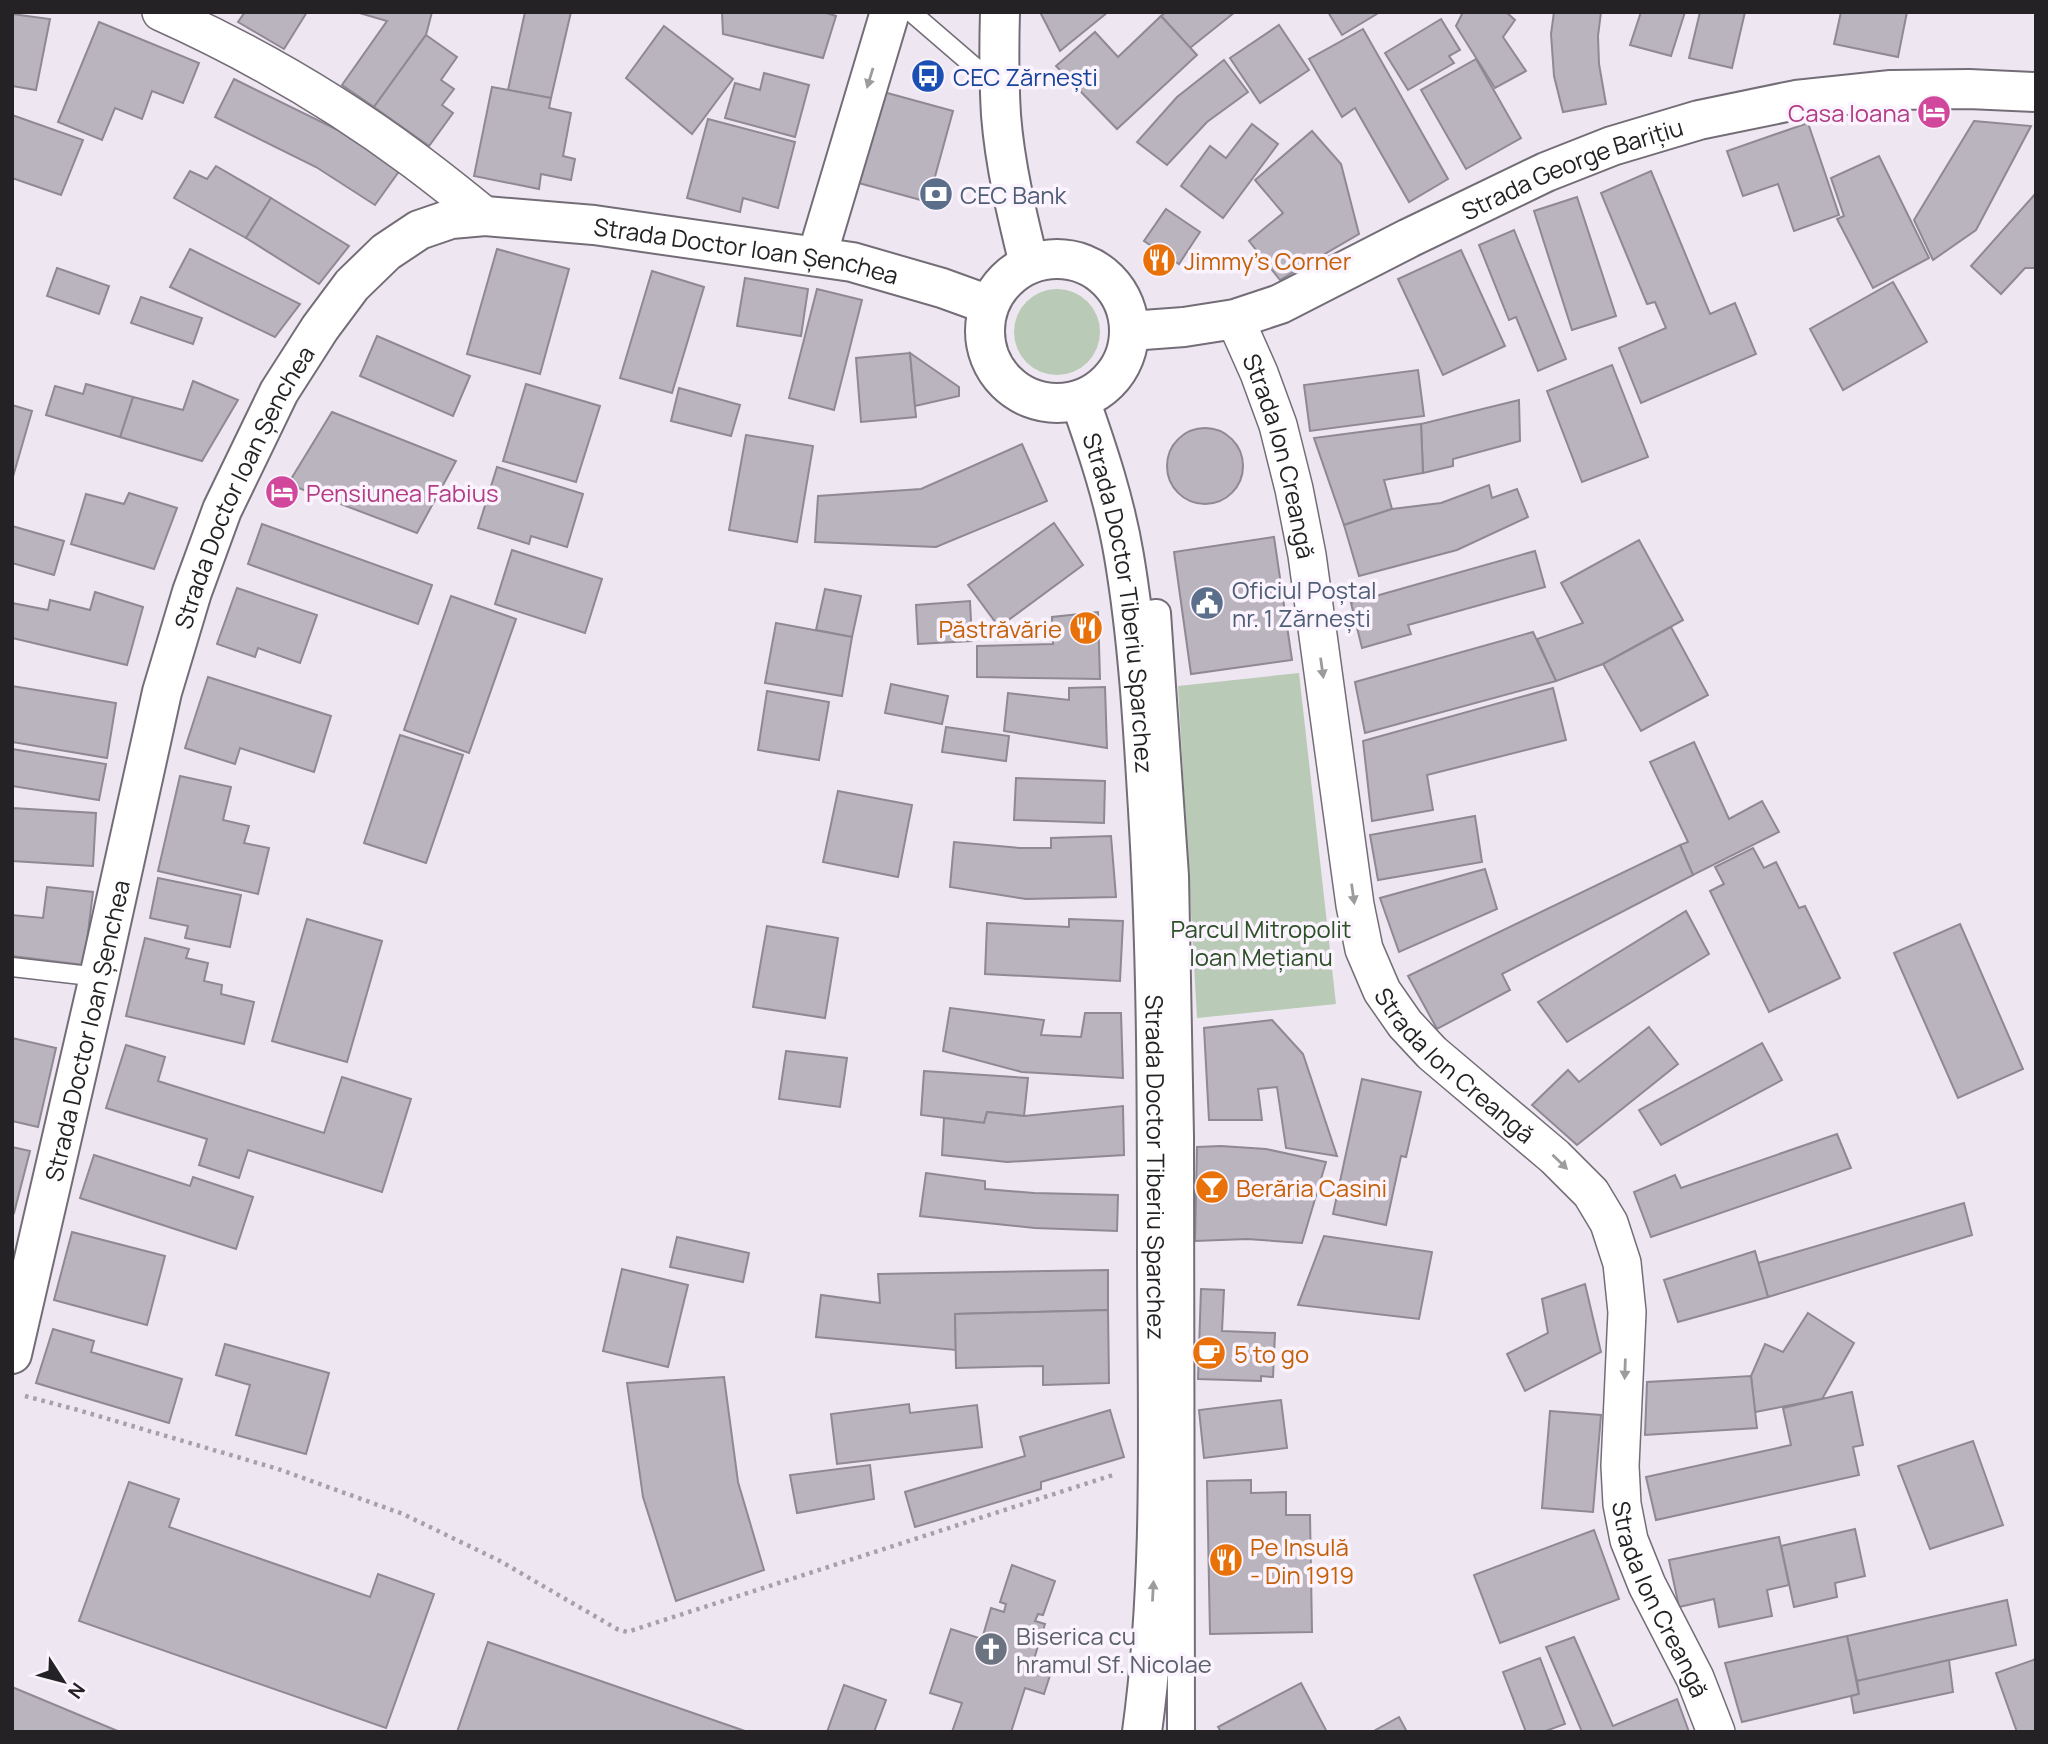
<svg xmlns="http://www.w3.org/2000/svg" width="2048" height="1744" font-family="Manrope,sans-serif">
	<rect width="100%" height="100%" fill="#eee7f2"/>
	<g fill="#b9cab6">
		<circle cx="1057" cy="332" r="43"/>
		<polygon points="1299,673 1336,1004 1197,1018 1178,686"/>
	</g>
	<g fill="#bab4bf" stroke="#8f8994" stroke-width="2">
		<polygon points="245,12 307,12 284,49 238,22"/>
		<polygon points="356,12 432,12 426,35 374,107 342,85 387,21"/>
		<polygon points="525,12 571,12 551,98 508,90"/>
		<polygon points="722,12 823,12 836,16 823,58 723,34"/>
		<polygon points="1040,12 1108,12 1060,51"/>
		<polygon points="1166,12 1235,12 1190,48 1161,16"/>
		<polygon points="1328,12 1380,12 1342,35"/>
		<polygon points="1463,12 1506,12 1515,20 1503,37 1526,71 1495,88 1456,26"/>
		<polygon points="1554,12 1601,12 1598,36 1599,64 1606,104 1563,112 1554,76 1551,34"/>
		<polygon points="1641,12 1685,12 1671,56 1630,45"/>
		<polygon points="1700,12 1745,12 1732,68 1689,58"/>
		<polygon points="1841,12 1907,12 1898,57 1834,44"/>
		<polygon points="12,14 50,19 36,90 12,86"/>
		<polygon points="1161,16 1197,55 1117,129 1056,66 1095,32 1118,57"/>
		<polygon points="1441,19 1460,50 1449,56 1454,63 1408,90 1385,53"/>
		<polygon points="99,22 199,63 183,103 152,91 142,119 115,108 102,140 58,122"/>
		<polygon points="1279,25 1309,70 1260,103 1230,58"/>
		<polygon points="664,26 733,79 692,134 626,78"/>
		<polygon points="1363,29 1448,179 1409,202 1355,108 1342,117 1309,59"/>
		<polygon points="426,35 457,57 441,80 454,89 442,105 453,113 429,146 374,107"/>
		<polygon points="1476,59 1521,138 1466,169 1421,90"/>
		<polygon points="1224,60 1248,92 1207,122 1167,165 1137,142 1177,97"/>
		<polygon points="764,73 809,85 795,137 725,118 735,83 760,90"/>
		<polygon points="234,79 338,130 400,170 375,205 316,167 215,117"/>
		<polygon points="492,87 551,98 549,108 571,113 563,156 575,159 571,180 541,174 539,189 474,176"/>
		<polygon points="880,91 953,111 928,202 855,182"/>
		<polygon points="12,115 83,140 61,195 12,178"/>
		<polygon points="708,119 795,142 778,208 743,198 740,212 687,198"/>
		<polygon points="1974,121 2031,126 1976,230 1933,260 1914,220"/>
		<polygon points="1808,123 1839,215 1794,231 1778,184 1743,196 1727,151"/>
		<polygon points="1252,124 1278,144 1223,218 1181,186 1210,146 1226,158"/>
		<polygon points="1312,131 1341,164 1359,234 1280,280 1249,241 1283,213 1255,180"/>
		<polygon points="1879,156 1929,258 1873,288 1837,219 1844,216 1831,178"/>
		<polygon points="216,166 271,198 246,238 174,198 190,171 207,179"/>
		<polygon points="1651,171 1710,314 1735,303 1756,354 1641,403 1619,348 1666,328 1655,302 1647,304 1601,193"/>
		<polygon points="2036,193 2036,268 2025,268 2001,294 1971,266"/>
		<polygon points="1577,197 1616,316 1572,330 1534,211"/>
		<polygon points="271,198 349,246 319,284 246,238"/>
		<polygon points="1166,209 1200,232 1179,264 1144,241"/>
		<polygon points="1514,230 1566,359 1538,371 1516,317 1509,320 1479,245"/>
		<polygon points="190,249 300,304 275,337 170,287"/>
		<polygon points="497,249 569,269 540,374 467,354"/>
		<polygon points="1461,250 1505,346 1443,375 1398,279"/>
		<polygon points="57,268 109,286 99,314 47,296"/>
		<polygon points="652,271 704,287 672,393 620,378"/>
		<polygon points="745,278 808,289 801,336 737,326"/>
		<polygon points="1893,282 1927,342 1843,390 1810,329"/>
		<polygon points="817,289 862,300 834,410 789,398"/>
		<polygon points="141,297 202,318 193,344 131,323"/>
		<polygon points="377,336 470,376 453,416 360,376"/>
		<polygon points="910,353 916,417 861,422 856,358"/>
		<polygon points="910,353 959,387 959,396 915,406"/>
		<polygon points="1612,365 1648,457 1582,482 1547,391"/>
		<polygon points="1418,370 1424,416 1310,431 1304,385"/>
		<polygon points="193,381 238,400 202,461 120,437 133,397 183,410"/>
		<polygon points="86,384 133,397 120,437 46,415 55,386 83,394"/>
		<polygon points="526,384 600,406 576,482 503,461"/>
		<polygon points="679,388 740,405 731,436 671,421"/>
		<polygon points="1519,400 1520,441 1453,459 1453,466 1423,473 1421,424"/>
		<polygon points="12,405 32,411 12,480"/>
		<polygon points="332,412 456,461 417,533 288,484"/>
		<polygon points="1421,424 1423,473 1384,480 1392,509 1344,525 1314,438"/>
		<circle cx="1205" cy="466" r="38"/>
		<polygon points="746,435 813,446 797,542 729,530"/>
		<polygon points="1022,444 1047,501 936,547 815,542 818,496 921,489"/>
		<polygon points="497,467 583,494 567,547 531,536 529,544 478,528"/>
		<polygon points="1489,485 1492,498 1517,489 1528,517 1457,550 1359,576 1344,525 1392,509 1441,503"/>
		<polygon points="129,493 177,508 154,569 71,544 86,494 124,504"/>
		<polygon points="1054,523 1083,565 999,627 968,585"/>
		<polygon points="262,524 432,585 418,624 248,564"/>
		<polygon points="12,526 64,541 54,575 12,563"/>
		<polygon points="1274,537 1292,660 1191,674 1174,552"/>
		<polygon points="1639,540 1683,620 1603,664 1556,681 1537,639 1583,623 1561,583"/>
		<polygon points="512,550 602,579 585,633 495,604"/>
		<polygon points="1535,551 1545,587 1408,625 1411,634 1362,648 1351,603"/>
		<polygon points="237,588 317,615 300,663 258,648 255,657 217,644"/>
		<polygon points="825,589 861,596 852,637 816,630"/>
		<polygon points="95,592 143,607 127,665 12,638 12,603 48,610 50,600 90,610"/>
		<polygon points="451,596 516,619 469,753 404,730"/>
		<polygon points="970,601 972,641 918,644 916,605"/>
		<polygon points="1098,612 1100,679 977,677 977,646 1053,644 1052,617"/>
		<polygon points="776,623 852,637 842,696 765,683"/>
		<polygon points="1671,627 1708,695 1641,731 1603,664"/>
		<polygon points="1533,632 1556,681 1365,733 1355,682"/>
		<polygon points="208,677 331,716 314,772 240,748 235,764 185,748"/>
		<polygon points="891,684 948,696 942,724 885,713"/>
		<polygon points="12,686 116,703 107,758 12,742"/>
		<polygon points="1105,687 1107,748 1004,731 1008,693 1069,700 1069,688"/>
		<polygon points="1553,688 1566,740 1427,775 1433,810 1372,821 1363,741"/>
		<polygon points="767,691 829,702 819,760 758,750"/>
		<polygon points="946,727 1009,736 1006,761 942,752"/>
		<polygon points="400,735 463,755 426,863 364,843"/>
		<polygon points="1694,742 1729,819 1762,801 1779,832 1693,875 1680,845 1688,842 1650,762"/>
		<polygon points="12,749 106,764 99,800 12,786"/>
		<polygon points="180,776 231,787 223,820 249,826 244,843 269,848 258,894 158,871"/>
		<polygon points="1016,778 1105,781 1104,823 1014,820"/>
		<polygon points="838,791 912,805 898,877 823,862"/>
		<polygon points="12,808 96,813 93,866 12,861"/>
		<polygon points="1475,816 1482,862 1378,880 1370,835"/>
		<polygon points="1111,836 1116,897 1026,899 950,887 954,842 1020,848 1051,848 1051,838"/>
		<polygon points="1680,845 1693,875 1502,974 1510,990 1437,1029 1408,976"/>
		<polygon points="1753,848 1764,868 1776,862 1799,908 1805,906 1840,978 1769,1012 1710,891 1724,884 1715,867"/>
		<polygon points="1485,869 1497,909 1399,952 1380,898"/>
		<polygon points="158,878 241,895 230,947 185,938 188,926 150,918"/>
		<polygon points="47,887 93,892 84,965 12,956 12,915 43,918"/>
		<polygon points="1686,911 1709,954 1567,1042 1538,1002"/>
		<polygon points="307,919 382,941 347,1062 272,1041"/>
		<polygon points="1069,919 1123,921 1120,981 985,974 987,923 1069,927"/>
		<polygon points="1960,924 2023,1069 1958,1098 1894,953"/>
		<polygon points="767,926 838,938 825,1018 753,1007"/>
		<polygon points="145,938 189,949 186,958 208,963 204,981 222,985 221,994 254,1002 244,1044 126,1016"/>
		<polygon points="950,1008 1044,1020 1041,1035 1081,1037 1085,1013 1121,1013 1123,1078 1022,1072 943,1051"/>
		<polygon points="1272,1020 1303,1054 1337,1156 1286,1148 1277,1087 1258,1089 1262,1120 1209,1120 1204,1028"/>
		<polygon points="1649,1027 1678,1064 1577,1145 1532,1105 1568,1070 1579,1082"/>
		<polygon points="12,1038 56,1048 38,1127 12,1121"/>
		<polygon points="1762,1043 1782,1080 1661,1145 1639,1110"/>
		<polygon points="126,1045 165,1057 158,1081 324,1133 342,1077 411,1099 382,1192 248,1150 239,1178 199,1165 207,1139 106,1108"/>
		<polygon points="786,1051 847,1058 840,1107 779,1099"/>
		<polygon points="924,1071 1028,1078 1024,1116 987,1112 984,1123 921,1115"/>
		<polygon points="1362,1079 1421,1092 1406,1157 1401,1156 1386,1225 1333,1214"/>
		<polygon points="1123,1106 1124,1155 1007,1162 942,1155 944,1118 984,1123 987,1112 1024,1116"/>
		<polygon points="1837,1134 1851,1168 1651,1237 1634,1192 1675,1175 1681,1188"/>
		<polygon points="1221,1146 1266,1149 1326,1162 1302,1243 1247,1239 1195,1241 1197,1147"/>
		<polygon points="12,1147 30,1151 14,1213 12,1212"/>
		<polygon points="94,1155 190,1186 193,1177 253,1197 236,1249 80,1198"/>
		<polygon points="926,1173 985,1181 985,1189 1034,1193 1118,1195 1117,1231 1035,1228 920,1216"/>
		<polygon points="1964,1203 1972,1235 1768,1297 1758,1263"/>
		<polygon points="72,1232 165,1256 147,1325 54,1300"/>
		<polygon points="1324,1236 1432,1252 1419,1319 1298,1305"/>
		<polygon points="677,1237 749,1253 743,1282 670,1267"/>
		<polygon points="1755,1251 1768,1297 1678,1322 1664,1280"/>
		<polygon points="622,1269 688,1285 668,1367 603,1351"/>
		<polygon points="1108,1270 1108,1310 955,1314 956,1350 816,1337 821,1295 880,1303 878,1274"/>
		<polygon points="1585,1284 1601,1352 1525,1391 1507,1354 1548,1333 1542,1299"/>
		<polygon points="1201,1289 1224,1290 1222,1331 1275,1333 1273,1377 1261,1376 1261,1381 1198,1379"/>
		<polygon points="1108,1310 1109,1383 1043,1385 1043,1366 956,1368 955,1314"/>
		<polygon points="1808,1313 1854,1343 1822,1399 1755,1412 1751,1376 1765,1344 1783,1352"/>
		<polygon points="53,1329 94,1341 91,1352 182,1379 169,1423 36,1383"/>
		<polygon points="225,1344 329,1373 306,1454 236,1435 250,1385 216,1375"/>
		<polygon points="1751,1376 1757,1428 1645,1435 1647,1382"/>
		<polygon points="724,1377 738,1482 764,1570 676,1601 643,1497 627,1383"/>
		<polygon points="1852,1392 1863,1445 1853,1447 1859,1475 1656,1520 1646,1477 1791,1445 1783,1408"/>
		<polygon points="1281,1400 1287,1448 1204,1458 1199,1410"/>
		<polygon points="909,1404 910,1413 977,1405 982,1447 837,1464 831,1414"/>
		<polygon points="1110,1410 1124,1457 1041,1482 1041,1489 915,1527 905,1492 1025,1456 1020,1437"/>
		<polygon points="1550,1411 1601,1415 1593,1512 1542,1508"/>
		<polygon points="1973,1441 2003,1525 1930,1549 1898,1466"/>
		<polygon points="870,1465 874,1499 797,1513 790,1475"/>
		<polygon points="1251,1480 1251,1493 1286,1492 1286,1515 1310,1515 1312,1632 1210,1634 1207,1481"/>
		<polygon points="129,1482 179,1499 169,1527 370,1597 378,1574 434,1594 386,1728 79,1621"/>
		<polygon points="1855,1529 1865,1576 1835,1583 1837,1597 1794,1607 1781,1546"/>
		<polygon points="1594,1530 1619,1599 1500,1643 1474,1575"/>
		<polygon points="1779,1537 1789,1585 1767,1590 1772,1616 1719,1627 1714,1599 1679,1607 1669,1560"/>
		<polygon points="1012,1565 1055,1581 1043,1615 1038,1614 1035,1621 1045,1624 1034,1659 1053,1666 1044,1694 1025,1688 1011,1732 952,1732 962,1703 930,1693 951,1629 982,1639 991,1608 1004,1612 1006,1604 1000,1602"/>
		<polygon points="2007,1600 2016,1645 1857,1681 1847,1636"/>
		<polygon points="1847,1636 1859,1694 1742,1722 1725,1663"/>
		<polygon points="1574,1637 1613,1726 1677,1699 1689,1732 1582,1732 1546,1647"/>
		<polygon points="488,1642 745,1731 457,1732"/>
		<polygon points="1540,1658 1565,1724 1543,1732 1526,1732 1503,1672"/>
		<polygon points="2036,1659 2036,1732 2017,1732 1996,1673"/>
		<polygon points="1949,1660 1953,1692 1854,1713 1851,1696 1859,1694 1857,1681"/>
		<polygon points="1301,1683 1327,1732 1221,1732 1218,1727"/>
		<polygon points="844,1685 886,1700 874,1732 827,1732"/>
		<polygon points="12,1687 120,1732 12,1732"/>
		<polygon points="1399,1717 1407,1732 1372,1732"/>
	</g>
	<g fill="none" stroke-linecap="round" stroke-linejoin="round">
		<g stroke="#746d77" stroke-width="21">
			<g id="service">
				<polyline points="911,12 998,87"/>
				<polyline points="12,967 99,977"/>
			</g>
		</g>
		<g stroke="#746d77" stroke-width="30">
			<polyline id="pedestrian" points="1133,616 1157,613 1175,876 1180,1137 1181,1732"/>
		</g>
		<g stroke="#746d77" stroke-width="40">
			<g id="minor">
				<path d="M161,12C250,52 336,102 414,160C438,178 462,197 485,216"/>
				<path id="s1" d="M1235,319L1259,373L1278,425L1294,489L1307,555L1355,905L1364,949L1382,991L1405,1024L1432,1053L1555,1157L1591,1193L1609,1223L1622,1263L1627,1312L1620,1466L1622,1504L1629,1540L1647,1585L1695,1678L1716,1732"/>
			</g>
		</g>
		<g stroke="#746d77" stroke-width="42">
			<g id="tertiary">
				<path id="s2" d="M1130,331L1184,327L1235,319L1280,304L1409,238L1546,172L1612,146L1699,120L1796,100L1891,90L1969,89L2036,92"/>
			</g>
		</g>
		<g stroke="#746d77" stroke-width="42">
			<g id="secondary">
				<path d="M1000,12C999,46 999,81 1001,115C1005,166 1017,215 1029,264"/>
				<polyline points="817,256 890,12"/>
				<circle cx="1057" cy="331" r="72"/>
				<path id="s3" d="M1080,400C1098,451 1115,502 1124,556C1138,639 1143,725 1148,810C1157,956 1157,1102 1157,1248C1157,1408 1164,1572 1142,1732"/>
				<path id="s4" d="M12,1354L99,977L162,692L192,592L222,510L279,392L320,328L352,285L386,252L419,230L451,219L485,216L594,225L852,262L942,288L989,305"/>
			</g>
		</g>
		<polyline stroke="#a6a0a9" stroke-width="4.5" stroke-dasharray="3.5 5" stroke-linecap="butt" points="25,1396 78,1410 278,1469 403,1514 500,1561 617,1629 627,1632 1116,1474"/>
		<use href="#service" stroke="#fff" stroke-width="18"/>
		<use href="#pedestrian" stroke="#fff" stroke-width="26"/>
		<use href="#minor" stroke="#fff" stroke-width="37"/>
		<use href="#tertiary" stroke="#fff" stroke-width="38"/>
		<use href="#secondary" stroke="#fff" stroke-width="38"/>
	</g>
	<defs><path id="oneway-solid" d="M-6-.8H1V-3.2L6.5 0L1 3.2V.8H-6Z" transform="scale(1.75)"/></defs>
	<g fill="#9d9c9d">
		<use href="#oneway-solid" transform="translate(870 78) rotate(107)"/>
		<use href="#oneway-solid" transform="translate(1322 668) rotate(82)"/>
		<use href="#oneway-solid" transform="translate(1353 894) rotate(82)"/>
		<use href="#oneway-solid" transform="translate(1560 1162) rotate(44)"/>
		<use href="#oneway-solid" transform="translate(1625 1369) rotate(92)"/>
		<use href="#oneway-solid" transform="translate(1153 1591) rotate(-87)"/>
	</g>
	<defs>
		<g id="bus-disc" transform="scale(1.75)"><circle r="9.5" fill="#1a4fb4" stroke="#fbf4fe"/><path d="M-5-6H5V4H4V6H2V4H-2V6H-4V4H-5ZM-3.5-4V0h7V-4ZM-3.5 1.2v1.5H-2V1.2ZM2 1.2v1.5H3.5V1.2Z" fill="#fff"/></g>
		<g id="hotel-disc" transform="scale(1.75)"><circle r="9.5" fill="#d1479c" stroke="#fbf4fe"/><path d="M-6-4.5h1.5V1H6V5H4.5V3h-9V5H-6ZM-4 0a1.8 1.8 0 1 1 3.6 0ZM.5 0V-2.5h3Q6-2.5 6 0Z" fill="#fff"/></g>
		<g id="bank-disc" transform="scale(1.75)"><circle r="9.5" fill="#5c6f8a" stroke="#fbf4fe"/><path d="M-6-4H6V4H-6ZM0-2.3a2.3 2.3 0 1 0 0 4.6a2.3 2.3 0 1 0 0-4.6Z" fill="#fff"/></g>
		<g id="restaurant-disc" transform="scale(1.75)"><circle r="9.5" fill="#e8710a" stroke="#fbf4fe"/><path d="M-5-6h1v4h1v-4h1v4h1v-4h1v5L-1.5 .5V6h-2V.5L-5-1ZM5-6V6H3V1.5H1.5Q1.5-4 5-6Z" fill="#fff"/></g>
		<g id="civic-disc" transform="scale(1.75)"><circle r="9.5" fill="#5c6f8a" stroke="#fbf4fe"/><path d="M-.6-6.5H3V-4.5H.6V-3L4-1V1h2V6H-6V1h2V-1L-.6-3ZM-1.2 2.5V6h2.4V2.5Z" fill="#fff"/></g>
		<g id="bar-disc" transform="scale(1.75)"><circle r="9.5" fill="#e8710a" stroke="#fbf4fe"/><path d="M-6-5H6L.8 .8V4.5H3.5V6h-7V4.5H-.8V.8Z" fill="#fff"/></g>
		<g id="cafe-disc" transform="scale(1.75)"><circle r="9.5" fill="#e8710a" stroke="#fbf4fe"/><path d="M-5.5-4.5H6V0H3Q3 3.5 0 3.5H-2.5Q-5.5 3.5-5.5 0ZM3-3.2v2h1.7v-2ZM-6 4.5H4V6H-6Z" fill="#fff"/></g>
		<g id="church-disc" transform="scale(1.75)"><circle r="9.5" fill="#6b7280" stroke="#fbf4fe"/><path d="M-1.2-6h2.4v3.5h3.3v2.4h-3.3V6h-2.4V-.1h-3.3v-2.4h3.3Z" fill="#fff"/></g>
	</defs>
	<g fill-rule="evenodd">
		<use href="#bus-disc" x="928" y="76"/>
		<use href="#hotel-disc" x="1934" y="112"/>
		<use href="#bank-disc" x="936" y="194"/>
		<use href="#restaurant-disc" x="1159" y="260"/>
		<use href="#hotel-disc" x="282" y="492"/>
		<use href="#civic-disc" x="1207" y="603"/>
		<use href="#restaurant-disc" x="1086" y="628"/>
		<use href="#bar-disc" x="1212" y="1187"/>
		<use href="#cafe-disc" x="1209" y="1353"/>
		<use href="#restaurant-disc" x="1226" y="1560"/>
		<use href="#church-disc" x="991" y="1649"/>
	</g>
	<g text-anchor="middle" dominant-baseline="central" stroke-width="7" stroke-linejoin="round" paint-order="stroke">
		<g font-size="24" fill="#164399" stroke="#fbf4fe" text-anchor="start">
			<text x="953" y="76">CEC Zărnești</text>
		</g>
		<g font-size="24" fill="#b23c85" stroke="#fbf4fe" text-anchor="end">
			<text x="1910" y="112">Casa Ioana</text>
			<text x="306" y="492" text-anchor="start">Pensiunea Fabius</text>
		</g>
		<g font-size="24" fill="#252226" stroke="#fbf4fe">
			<text stroke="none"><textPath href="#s2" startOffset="476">Strada George Barițiu</textPath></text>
			<text stroke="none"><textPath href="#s4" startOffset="1550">Strada Doctor Ioan Șenchea</textPath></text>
			<text stroke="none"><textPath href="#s1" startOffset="145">Strada Ion Creangă</textPath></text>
			<text stroke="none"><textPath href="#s4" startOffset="900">Strada Doctor Ioan Șenchea</textPath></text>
			<text stroke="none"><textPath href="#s3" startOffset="208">Strada Doctor Tiberiu Sparchez</textPath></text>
			<text stroke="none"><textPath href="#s4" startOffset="332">Strada Doctor Ioan Șenchea</textPath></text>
			<text stroke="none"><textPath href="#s1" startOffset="796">Strada Ion Creangă</textPath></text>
			<text stroke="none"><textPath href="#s3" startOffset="775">Strada Doctor Tiberiu Sparchez</textPath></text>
			<text stroke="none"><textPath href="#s1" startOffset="1405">Strada Ion Creangă</textPath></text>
		</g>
		<g font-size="24" fill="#4e5e75" stroke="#fbf4fe" text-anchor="start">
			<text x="960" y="194">CEC Bank</text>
			<text x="1232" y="589">Oficiul Poștal<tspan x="1232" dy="28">nr. 1 Zărnești</tspan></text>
		</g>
		<g font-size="24" fill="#c56008" stroke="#fbf4fe" text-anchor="start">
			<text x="1184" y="260">Jimmy’s Corner</text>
			<text x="1062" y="628" text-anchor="end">Păstrăvărie</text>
			<text x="1236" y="1187">Berăria Casini</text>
			<text x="1234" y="1353">5 to go</text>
			<text x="1250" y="1546">Pe Insulă<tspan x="1250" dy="28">- Din 1919</tspan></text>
		</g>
		<g font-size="24" fill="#2c5026" stroke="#fbf4fe">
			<text x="1261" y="928">Parcul Mitropolit<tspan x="1261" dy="28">Ioan Mețianu</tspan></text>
		</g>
		<g font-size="24" fill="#5b616d" stroke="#fbf4fe" text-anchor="start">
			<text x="1016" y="1635">Biserica cu<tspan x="1016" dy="28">hramul Sf. Nicolae</tspan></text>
		</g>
	</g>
	<rect width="2048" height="1744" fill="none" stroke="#252226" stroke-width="28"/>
	<g transform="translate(63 1681) rotate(126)" stroke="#fbf4fe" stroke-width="5" paint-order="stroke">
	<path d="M0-5L12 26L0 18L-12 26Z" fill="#252226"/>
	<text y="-10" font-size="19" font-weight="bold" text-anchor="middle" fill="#252226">N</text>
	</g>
</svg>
